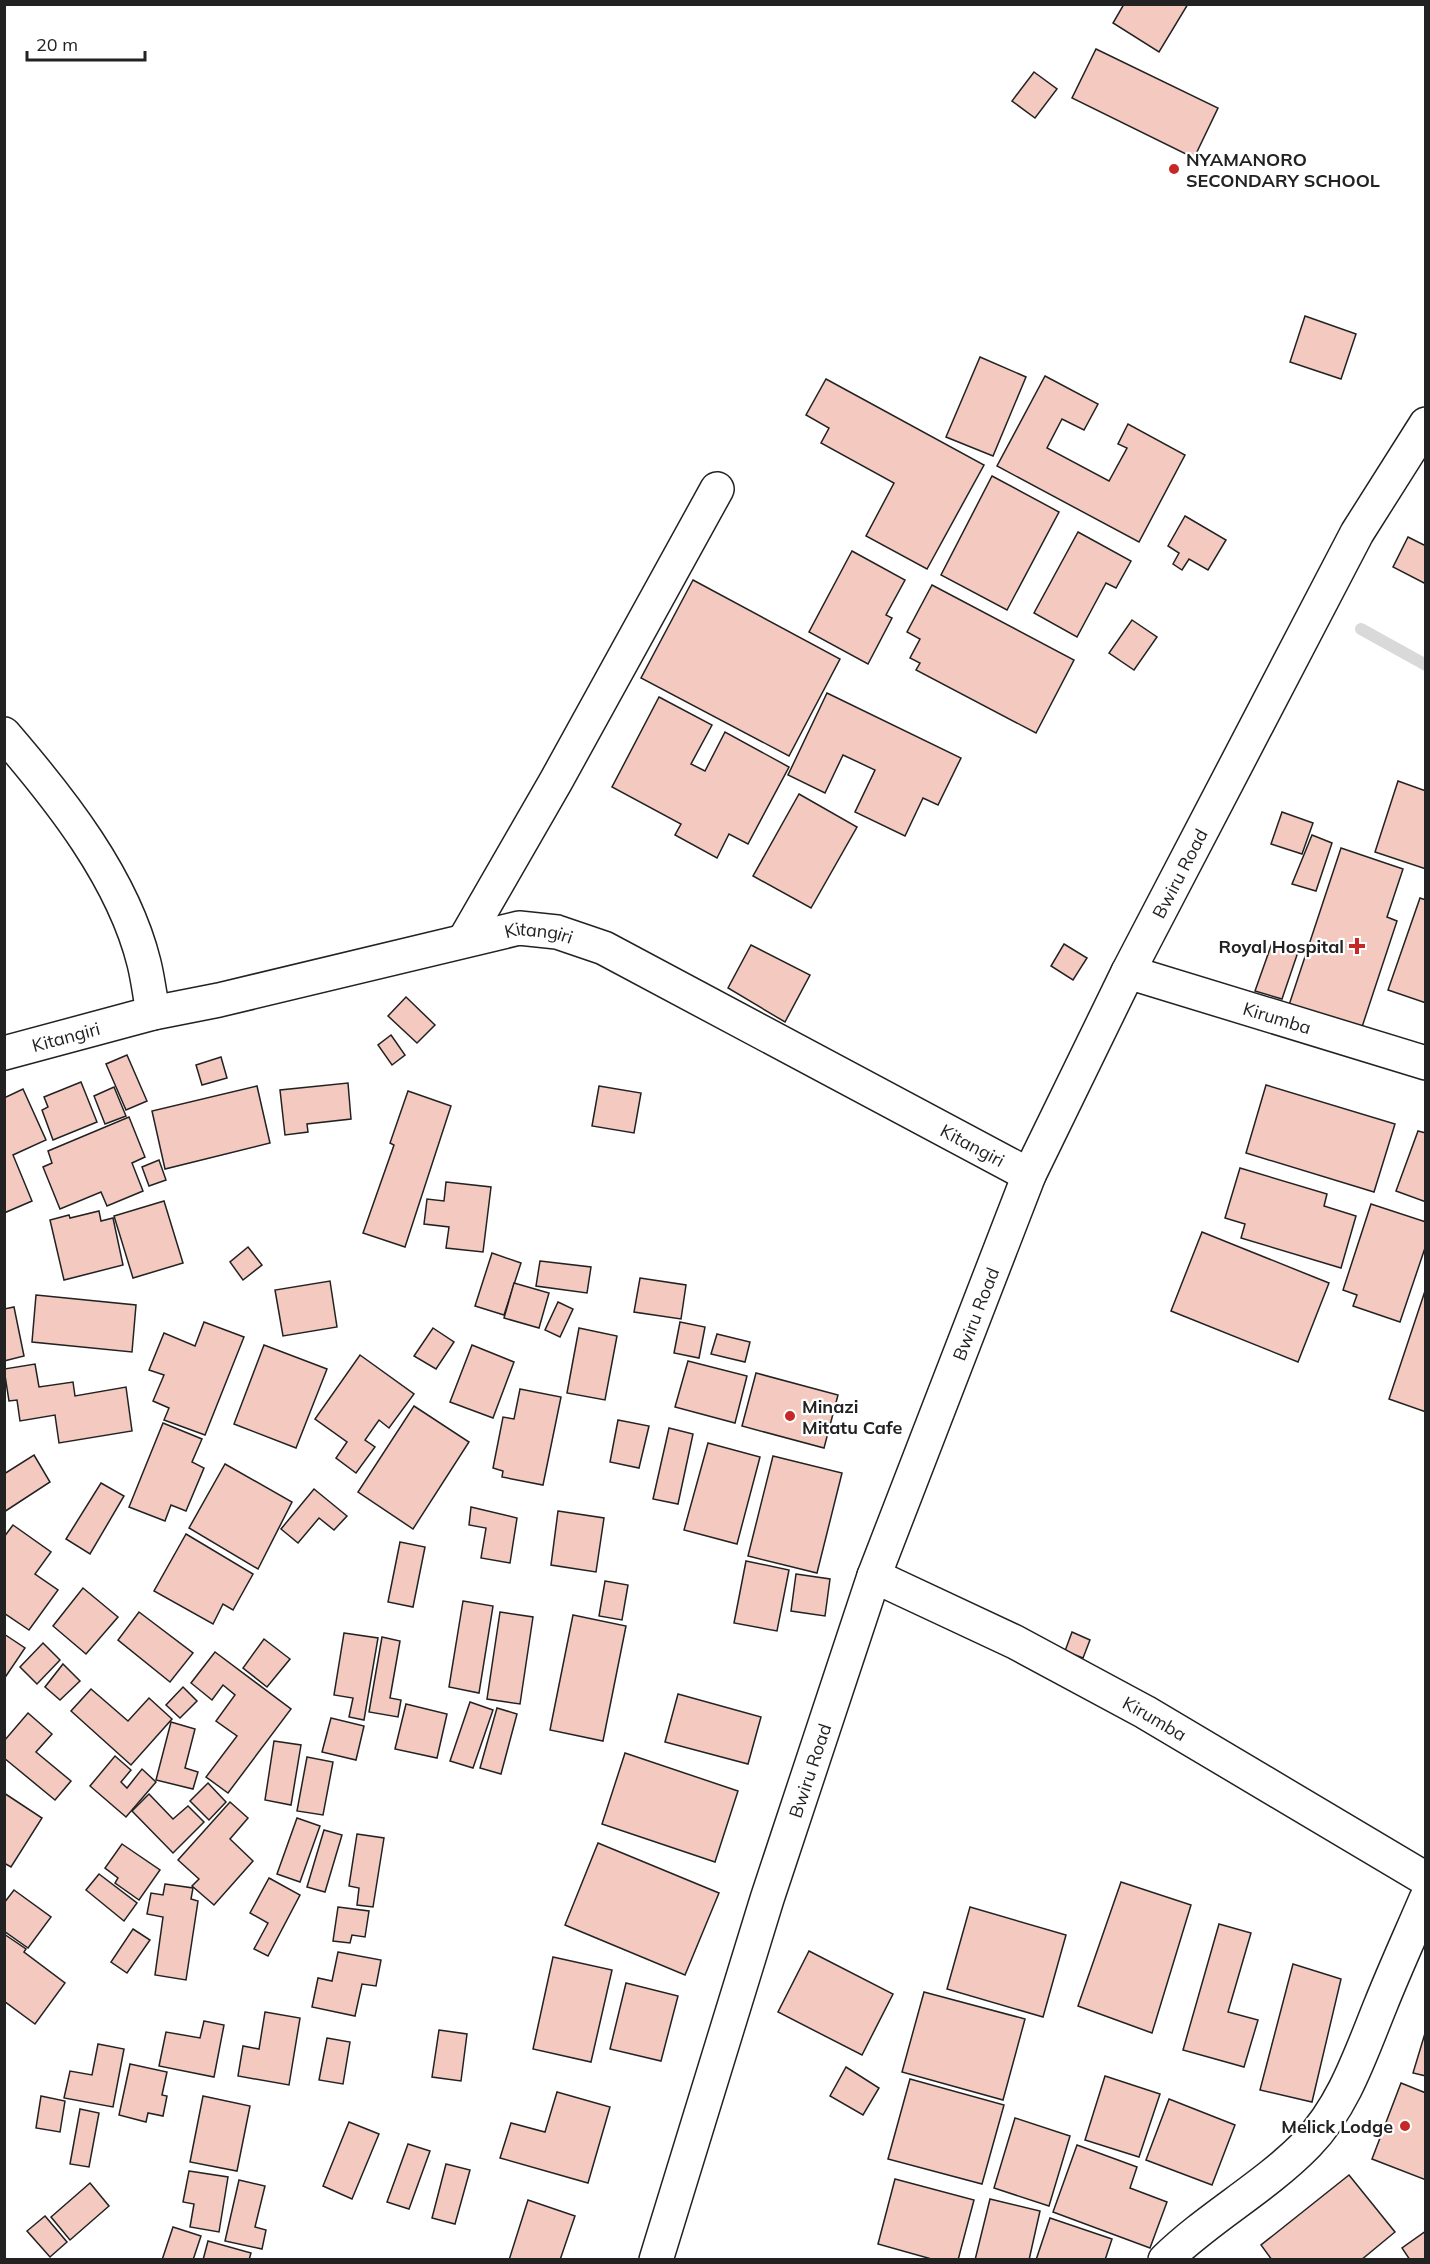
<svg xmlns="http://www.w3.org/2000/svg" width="1430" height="2264" font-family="Mulish,sans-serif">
	<rect width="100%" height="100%" fill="#fff"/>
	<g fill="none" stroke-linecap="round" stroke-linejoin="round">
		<polyline stroke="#d9d9d9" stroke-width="12" points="1361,629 1426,665"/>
	</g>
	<g fill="#f3c9c0" stroke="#222" stroke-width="1.5">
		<polygon points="1124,4 1188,4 1159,52 1113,23"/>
		<polygon points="1096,49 1218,108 1194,158 1072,98"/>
		<polygon points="1034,72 1057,89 1035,118 1012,101"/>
		<polygon points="1305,316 1356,334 1341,379 1290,362"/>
		<polygon points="980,357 1026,377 993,456 946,437"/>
		<polygon points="1045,376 1098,404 1084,430 1062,419 1047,448 1109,481 1127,448 1118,444 1128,424 1185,455 1139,542 997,466"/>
		<polygon points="826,379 984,465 927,569 866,536 894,483 821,443 829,428 806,415"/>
		<polygon points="992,476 1059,512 1007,610 941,575"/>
		<polygon points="1185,516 1226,540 1208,570 1189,559 1182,570 1173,564 1179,553 1168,546"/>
		<polygon points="1078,532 1131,561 1116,588 1106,583 1077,637 1034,613"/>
		<polygon points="1408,537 1426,546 1426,584 1393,567"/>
		<polygon points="852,551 905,580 886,615 892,618 868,664 809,632"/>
		<polygon points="693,580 840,659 789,756 641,678"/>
		<polygon points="932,585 1074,660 1036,733 916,670 920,663 910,658 920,639 907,632"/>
		<polygon points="1132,620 1157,637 1134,670 1109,653"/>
		<polygon points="827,693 961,758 938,805 923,798 905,836 855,812 875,770 843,755 825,793 788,775"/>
		<polygon points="659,697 712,725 691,764 705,771 725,732 789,767 748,844 729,834 717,858 675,835 681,824 612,787"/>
		<polygon points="1398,781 1426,791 1426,869 1375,852"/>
		<polygon points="799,794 857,827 811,908 753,876"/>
		<polygon points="1282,812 1313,823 1302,854 1271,844"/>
		<polygon points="1312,835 1332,843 1316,891 1292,884"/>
		<polygon points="1341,848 1403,869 1387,917 1397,921 1361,1030 1289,1005"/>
		<polygon points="1420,898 1426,900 1426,1003 1388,990"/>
		<polygon points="1272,943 1298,952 1282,999 1255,991"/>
		<polygon points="1064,944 1087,958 1073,980 1051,966"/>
		<polygon points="751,945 810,975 785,1022 728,988"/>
		<polygon points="406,997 435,1025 417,1043 388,1016"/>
		<polygon points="391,1035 405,1055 392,1065 378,1045"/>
		<polygon points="127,1055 147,1101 126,1110 106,1064"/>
		<polygon points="221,1057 227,1078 202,1085 196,1065"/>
		<polygon points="81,1082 97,1122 53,1140 42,1110 48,1107 44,1097"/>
		<polygon points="348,1083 351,1119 307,1124 308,1132 285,1135 280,1090"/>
		<polygon points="1266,1085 1395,1124 1374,1192 1246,1153"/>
		<polygon points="257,1086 270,1143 165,1169 152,1111"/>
		<polygon points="599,1086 641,1093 634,1133 592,1126"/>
		<polygon points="114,1087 126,1116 105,1124 94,1096"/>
		<polygon points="23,1089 46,1140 13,1155 32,1201 4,1213 4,1098"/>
		<polygon points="408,1091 451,1106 405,1247 363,1233 394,1145 390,1143"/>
		<polygon points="129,1117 145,1157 132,1163 143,1191 107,1206 101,1192 60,1209 43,1167 52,1163 48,1151"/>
		<polygon points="1418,1131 1426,1133 1426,1202 1396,1191"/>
		<polygon points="159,1160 166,1180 149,1186 142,1167"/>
		<polygon points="1240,1168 1327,1194 1324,1206 1356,1216 1341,1268 1241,1238 1245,1224 1225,1218"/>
		<polygon points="446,1182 491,1187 483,1252 446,1248 449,1227 424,1224 427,1199 444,1201"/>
		<polygon points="164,1201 183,1263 133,1278 114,1216"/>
		<polygon points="1371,1204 1426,1222 1426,1245 1400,1322 1353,1306 1357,1295 1343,1290"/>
		<polygon points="99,1211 101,1221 113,1218 123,1265 64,1280 50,1220 69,1215 70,1218"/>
		<polygon points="1202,1232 1329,1283 1298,1362 1171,1311"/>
		<polygon points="248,1247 262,1265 243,1280 230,1262"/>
		<polygon points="492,1253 521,1263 504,1315 475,1306"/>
		<polygon points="540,1261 591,1267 587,1293 536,1286"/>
		<polygon points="640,1278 686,1285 681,1319 634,1312"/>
		<polygon points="330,1281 337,1327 283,1336 275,1290"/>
		<polygon points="514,1283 549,1293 539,1328 504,1318"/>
		<polygon points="1426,1288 1426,1412 1389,1399"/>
		<polygon points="36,1295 136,1305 132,1352 32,1342"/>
		<polygon points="558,1302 573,1309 560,1337 545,1330"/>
		<polygon points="14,1307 24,1356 4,1361 4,1309"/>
		<polygon points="204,1322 244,1337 205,1435 164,1420 169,1408 153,1401 164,1375 149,1370 164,1333 195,1346"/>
		<polygon points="680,1322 705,1327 699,1358 674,1353"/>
		<polygon points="433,1328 454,1342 436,1369 414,1356"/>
		<polygon points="579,1328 617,1336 605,1400 567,1393"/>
		<polygon points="717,1334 750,1342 745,1362 711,1354"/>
		<polygon points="264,1345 327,1369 296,1448 234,1424"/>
		<polygon points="472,1345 514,1362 493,1418 450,1402"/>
		<polygon points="360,1355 414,1394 389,1428 379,1420 365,1440 375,1447 356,1473 336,1458 347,1442 315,1419"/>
		<polygon points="688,1361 747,1376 735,1423 675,1407"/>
		<polygon points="35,1364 39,1387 73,1382 75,1396 126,1387 132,1431 59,1443 55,1415 20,1421 17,1400 9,1401 4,1369"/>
		<polygon points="756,1373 838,1395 824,1448 742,1426"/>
		<polygon points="520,1389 561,1397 543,1485 502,1477 503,1471 493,1468 503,1417 514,1419"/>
		<polygon points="414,1406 469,1442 413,1529 358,1492"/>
		<polygon points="618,1420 649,1426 639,1468 610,1462"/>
		<polygon points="163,1423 202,1439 192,1462 204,1468 186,1511 171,1505 165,1521 129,1507"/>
		<polygon points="669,1428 693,1434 678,1504 653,1499"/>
		<polygon points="708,1443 760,1457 737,1544 684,1530"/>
		<polygon points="34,1455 50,1482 4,1512 4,1474"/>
		<polygon points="773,1456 842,1473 817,1573 748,1556"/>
		<polygon points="225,1464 292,1502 258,1569 189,1528"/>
		<polygon points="101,1483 124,1496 90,1554 66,1539"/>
		<polygon points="314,1489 347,1516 334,1530 319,1518 298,1543 281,1529"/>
		<polygon points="471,1507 517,1518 510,1563 481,1558 486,1528 469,1525"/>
		<polygon points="558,1511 604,1518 596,1572 551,1565"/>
		<polygon points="13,1525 51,1552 35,1574 58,1590 29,1630 4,1613 4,1537"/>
		<polygon points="186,1534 253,1574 233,1610 223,1604 213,1624 154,1591"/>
		<polygon points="400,1542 425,1547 413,1607 388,1602"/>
		<polygon points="746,1561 789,1570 777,1631 734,1623"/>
		<polygon points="796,1574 830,1579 825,1616 791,1611"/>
		<polygon points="605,1581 628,1585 622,1620 599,1616"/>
		<polygon points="83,1588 118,1617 86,1654 53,1626"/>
		<polygon points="463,1601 493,1606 479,1693 449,1687"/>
		<polygon points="139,1612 193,1653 170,1682 118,1640"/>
		<polygon points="500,1612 533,1617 520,1704 487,1699"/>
		<polygon points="573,1615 626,1626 603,1741 550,1730"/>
		<polygon points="1072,1632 1090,1640 1083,1658 1065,1651"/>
		<polygon points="344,1633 378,1638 364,1720 349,1717 353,1698 334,1695"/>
		<polygon points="4,1634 25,1648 4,1679"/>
		<polygon points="382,1637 400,1641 390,1698 401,1700 398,1717 369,1712"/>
		<polygon points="264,1639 290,1659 267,1687 243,1668"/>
		<polygon points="43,1643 60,1660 37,1684 20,1667"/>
		<polygon points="215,1652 291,1709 228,1793 206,1777 237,1736 216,1721 235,1695 223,1685 212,1700 191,1683"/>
		<polygon points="63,1664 80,1681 60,1700 45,1687"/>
		<polygon points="183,1687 197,1701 180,1718 166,1705"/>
		<polygon points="91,1689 128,1721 149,1698 172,1719 131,1765 71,1711"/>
		<polygon points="678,1694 761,1717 748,1764 665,1742"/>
		<polygon points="470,1702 493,1710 473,1768 450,1761"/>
		<polygon points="406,1704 447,1714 437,1758 395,1749"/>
		<polygon points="497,1708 517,1714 501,1774 480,1768"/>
		<polygon points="28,1713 52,1734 36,1752 71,1781 55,1800 4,1758 4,1741"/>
		<polygon points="331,1718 364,1726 356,1760 322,1752"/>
		<polygon points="171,1722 195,1729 185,1768 198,1772 193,1789 156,1780"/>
		<polygon points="274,1741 301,1745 291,1805 265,1800"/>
		<polygon points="625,1753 738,1791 715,1862 602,1824"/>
		<polygon points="115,1756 131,1770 121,1782 127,1788 142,1769 156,1782 126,1817 90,1786"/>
		<polygon points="307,1757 333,1762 323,1815 297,1811"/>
		<polygon points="208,1783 226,1802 209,1820 190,1801"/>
		<polygon points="4,1793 42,1818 11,1867 4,1863"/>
		<polygon points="149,1794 173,1819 188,1806 204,1822 173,1853 132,1811"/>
		<polygon points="230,1802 248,1818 230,1839 253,1861 214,1905 192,1886 199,1879 178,1860"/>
		<polygon points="297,1818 320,1826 300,1882 277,1874"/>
		<polygon points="324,1830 342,1835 325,1892 307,1887"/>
		<polygon points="357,1834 384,1838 373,1907 357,1905 359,1888 349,1886"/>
		<polygon points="598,1843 719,1893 685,1975 565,1925"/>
		<polygon points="122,1844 160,1870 139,1900 115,1883 118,1878 105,1868"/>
		<polygon points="99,1874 137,1903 124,1921 86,1890"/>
		<polygon points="269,1878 300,1895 268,1956 254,1949 268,1923 250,1913"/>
		<polygon points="1121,1882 1191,1905 1152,2033 1078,2006"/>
		<polygon points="165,1884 193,1888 191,1899 198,1901 186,1980 155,1975 163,1917 147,1914 151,1893 163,1895"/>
		<polygon points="14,1890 51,1917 28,1948 4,1931 4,1903"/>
		<polygon points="338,1907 369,1911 365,1937 352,1935 350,1943 333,1941"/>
		<polygon points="970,1907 1066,1935 1043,2017 947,1989"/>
		<polygon points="1219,1924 1251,1933 1228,2012 1258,2020 1244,2067 1183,2050"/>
		<polygon points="133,1929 150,1940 127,1973 111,1962"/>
		<polygon points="4,1934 26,1949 24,1952 65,1983 35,2024 4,2001"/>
		<polygon points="809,1951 893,1994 862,2055 778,2012"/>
		<polygon points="338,1952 381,1960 376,1986 362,1984 355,2016 312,2007 318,1978 332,1981"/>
		<polygon points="553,1957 612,1970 591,2062 533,2049"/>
		<polygon points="1293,1964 1341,1979 1312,2102 1260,2090"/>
		<polygon points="626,1983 678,1996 661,2061 610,2049"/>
		<polygon points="924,1992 1025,2019 1003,2100 902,2072"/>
		<polygon points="265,2012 300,2018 289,2085 238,2076 243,2046 259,2049"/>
		<polygon points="204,2021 224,2025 214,2077 159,2066 166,2032 200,2038"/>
		<polygon points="439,2030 467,2034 461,2081 432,2077"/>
		<polygon points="1426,2030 1426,2076 1413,2073"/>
		<polygon points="327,2038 350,2042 343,2084 319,2080"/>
		<polygon points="98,2044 124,2049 113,2107 64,2098 70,2071 92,2075"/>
		<polygon points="130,2064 167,2072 162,2095 167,2096 163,2116 148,2113 146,2122 119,2115"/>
		<polygon points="846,2067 879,2088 863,2115 830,2096"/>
		<polygon points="1105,2076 1160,2094 1139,2157 1085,2140"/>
		<polygon points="910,2079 1004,2105 982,2184 888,2159"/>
		<polygon points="1401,2083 1426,2093 1426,2180 1372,2159"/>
		<polygon points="557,2092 610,2107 588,2183 500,2158 511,2123 545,2132"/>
		<polygon points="41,2096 65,2101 60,2132 36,2128"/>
		<polygon points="203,2096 250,2106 237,2171 190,2162"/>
		<polygon points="1169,2099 1235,2125 1212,2185 1146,2160"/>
		<polygon points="80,2109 99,2113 89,2167 70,2164"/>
		<polygon points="1015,2118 1070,2136 1049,2206 994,2188"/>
		<polygon points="349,2122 379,2134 352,2199 323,2186"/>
		<polygon points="408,2144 430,2151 409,2209 387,2202"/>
		<polygon points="1077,2145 1137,2167 1130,2188 1167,2202 1150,2248 1053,2212"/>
		<polygon points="446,2164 470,2170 455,2224 432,2218"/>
		<polygon points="189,2171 228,2177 219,2232 190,2227 194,2204 183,2202"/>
		<polygon points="1349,2175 1395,2232 1361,2260 1272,2260 1261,2245"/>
		<polygon points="895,2179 974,2200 958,2260 935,2260 878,2244"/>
		<polygon points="239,2180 265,2186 255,2227 266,2230 262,2249 225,2241"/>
		<polygon points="90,2183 109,2206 70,2240 51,2217"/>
		<polygon points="990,2199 1040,2211 1029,2260 975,2260"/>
		<polygon points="528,2200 575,2216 560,2260 509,2260"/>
		<polygon points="45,2216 67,2242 50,2257 27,2231"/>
		<polygon points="1050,2218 1112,2239 1105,2260 1036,2260"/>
		<polygon points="173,2227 201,2236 193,2260 162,2260"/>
		<polygon points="1426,2231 1426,2260 1410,2260 1402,2248"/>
		<polygon points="208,2241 251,2253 249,2260 203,2260"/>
	</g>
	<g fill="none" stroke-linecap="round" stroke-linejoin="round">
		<g stroke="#222" stroke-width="36">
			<g id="minor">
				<path d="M4,734C60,799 123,878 144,963C148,979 150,996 153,1013"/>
				<polyline points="465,939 556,781 717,489"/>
				<path id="s1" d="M1128,972L1426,1063"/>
				<path id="s2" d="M4,1053L153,1013L219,1000L519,928L557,932L604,948L1029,1175"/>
				<path id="s3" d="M874,1576L1015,1642L1145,1712L1426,1879"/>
				<path d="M1165,2260C1209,2217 1264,2188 1307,2144C1344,2106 1361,2053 1381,2004C1395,1969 1411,1934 1426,1899"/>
			</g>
		</g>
		<g stroke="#222" stroke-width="36">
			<g id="major">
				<path id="s4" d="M656,2260L767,1899L874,1576L1029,1175L1128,972L1357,533L1426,424"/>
			</g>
		</g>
		<use href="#minor" stroke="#fff" stroke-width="33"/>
		<use href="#major" stroke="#fff" stroke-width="33"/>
	</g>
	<g fill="#c62828" stroke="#fff" stroke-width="2">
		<circle cx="1174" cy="169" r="6"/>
		<path d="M1354 937h6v6h6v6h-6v6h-6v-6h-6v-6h6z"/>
		<circle cx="790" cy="1416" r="6"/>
		<circle cx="1405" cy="2126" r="6"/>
	</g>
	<g text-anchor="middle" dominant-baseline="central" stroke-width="4.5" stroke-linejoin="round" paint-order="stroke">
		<g font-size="18" font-weight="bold" fill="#222" stroke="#fff" text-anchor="start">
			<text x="1186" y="159">NYAMANORO<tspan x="1186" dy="21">SECONDARY SCHOOL</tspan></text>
			<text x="1344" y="946" text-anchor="end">Royal Hospital</text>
			<text x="802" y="1406">Minazi<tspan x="802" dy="21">Mitatu Cafe</tspan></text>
			<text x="1393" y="2126" text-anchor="end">Melick Lodge</text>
		</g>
		<g font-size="18" fill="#222" stroke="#fff">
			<text stroke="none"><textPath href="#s4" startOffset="1485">Bwiru Road</textPath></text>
			<text stroke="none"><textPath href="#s2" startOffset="550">Kitangiri</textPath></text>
			<text stroke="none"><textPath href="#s1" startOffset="156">Kirumba</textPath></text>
			<text stroke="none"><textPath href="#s2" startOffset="64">Kitangiri</textPath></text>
			<text stroke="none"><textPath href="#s2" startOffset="1036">Kitangiri</textPath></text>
			<text stroke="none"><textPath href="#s4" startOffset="999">Bwiru Road</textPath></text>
			<text stroke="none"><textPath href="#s3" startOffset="315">Kirumba</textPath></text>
			<text stroke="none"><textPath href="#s4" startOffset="513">Bwiru Road</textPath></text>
		</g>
	</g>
	<rect width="1430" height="2264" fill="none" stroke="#222222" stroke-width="12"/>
	<path d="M27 51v9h118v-9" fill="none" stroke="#222222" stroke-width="3"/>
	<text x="36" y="51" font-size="18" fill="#222222" stroke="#ffffff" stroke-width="4.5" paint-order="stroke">20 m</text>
</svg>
